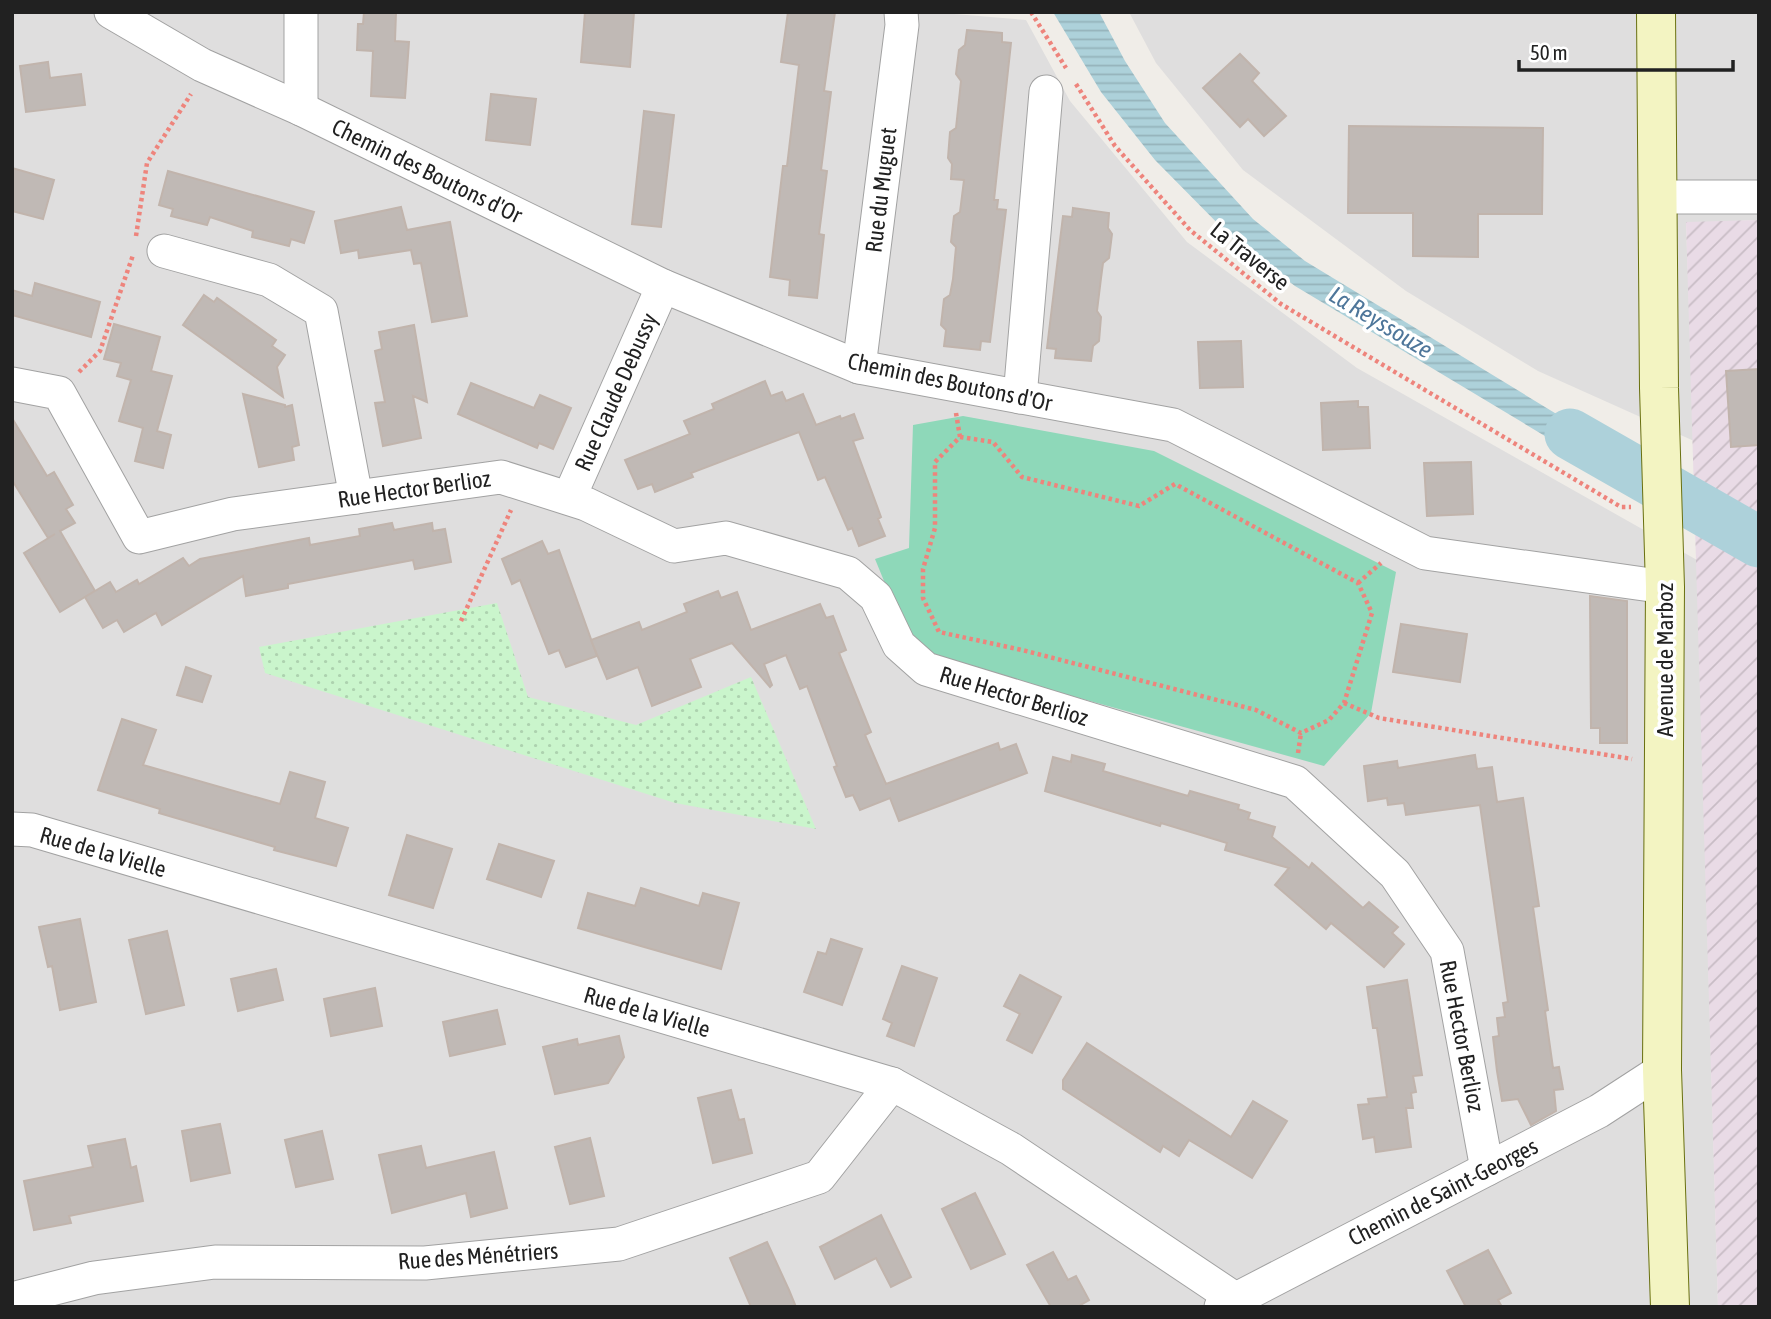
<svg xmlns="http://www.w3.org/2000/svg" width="1771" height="1319" font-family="'Asap Condensed',sans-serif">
	<defs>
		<pattern id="industrial-furrows" width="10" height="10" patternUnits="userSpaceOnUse" patternTransform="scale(1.75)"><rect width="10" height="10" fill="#e9dbe6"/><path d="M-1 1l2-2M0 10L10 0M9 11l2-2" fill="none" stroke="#c8bcc5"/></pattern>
		<pattern id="park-dots" width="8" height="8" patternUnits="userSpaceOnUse" patternTransform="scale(1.75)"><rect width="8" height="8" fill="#caf5cc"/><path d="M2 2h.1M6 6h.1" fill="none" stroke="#add2af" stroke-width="1.8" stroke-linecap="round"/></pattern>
		<pattern id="water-rules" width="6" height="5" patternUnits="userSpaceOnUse" patternTransform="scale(1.75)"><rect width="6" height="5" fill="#add1da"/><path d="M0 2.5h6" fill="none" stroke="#95b3bb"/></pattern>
	</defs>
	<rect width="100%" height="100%" fill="#f0ede8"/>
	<g fill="#dfdede">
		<polygon points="12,12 930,12 1026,20 1070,101 1187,242 1357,368 1697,560 1718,1307 12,1307"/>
		<polygon points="1129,12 1759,12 1759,220 1686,223 1694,441 1538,371 1406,291 1243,170 1156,63"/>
	</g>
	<polygon fill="url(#industrial-furrows)" points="1759,220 1759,1307 1718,1307 1686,222"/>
	<polygon fill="url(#park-dots)" points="497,603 528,697 636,725 751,677 816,829 675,803 265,673 259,647"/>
	<polygon fill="#8ed8b9" points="963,416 1154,451 1396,572 1371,713 1324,766 949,662 925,651 900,620 875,559 909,548 913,425"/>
	<g fill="url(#water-rules)">
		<polygon points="1053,12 1099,12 1125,61 1165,123 1253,219 1305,261 1629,458 1630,487 1295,286 1238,244 1155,160 1101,92"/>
		<polygon points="1671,481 1759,526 1759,561 1675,519"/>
	</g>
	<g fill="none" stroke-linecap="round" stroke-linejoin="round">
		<polyline stroke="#add1da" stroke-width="51" points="1570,434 1759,542"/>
	</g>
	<g fill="#c0b9b5" stroke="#c1b4ac" stroke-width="2">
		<polygon points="364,12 396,12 395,41 409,42 405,98 371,96 373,51 357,50 358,24 363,24"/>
		<polygon points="585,12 634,12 630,67 581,62"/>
		<polygon points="788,12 835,12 824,91 831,92 821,170 827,171 819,234 824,235 817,298 789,295 790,280 770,277 783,166 787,166 799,65 781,62"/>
		<polygon points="967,30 1002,33 1002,42 1011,43 994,200 998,200 997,209 1006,210 990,342 981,341 980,350 944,346 946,330 941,325 944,299 950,295 953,279 956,247 951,242 954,216 960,212 964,180 951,179 952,164 948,158 950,132 956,128 961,81 956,74 959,50 965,45"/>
		<polygon points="1240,54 1259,73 1252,81 1286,116 1264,136 1248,119 1240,127 1203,88"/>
		<polygon points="48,62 50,78 81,74 85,105 26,112 20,66"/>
		<polygon points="491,94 536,99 530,145 486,140"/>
		<polygon points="644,111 674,115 661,227 632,224"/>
		<polygon points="1349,126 1543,128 1542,214 1478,214 1478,257 1413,256 1413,213 1348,213"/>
		<polygon points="12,168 54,180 43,219 12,211"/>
		<polygon points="168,171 314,212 304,243 291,239 289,246 252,237 253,231 210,217 207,225 171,216 173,209 159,205"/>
		<polygon points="401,207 407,230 450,222 467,316 432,322 421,263 414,264 411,250 359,258 358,250 341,253 335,221"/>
		<polygon points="1073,208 1109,213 1108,228 1112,234 1109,258 1103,263 1101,278 1097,311 1101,317 1099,341 1093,346 1091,361 1055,358 1056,349 1047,348 1063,216 1072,217"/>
		<polygon points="35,283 100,302 91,337 12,315 12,290 32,296"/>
		<polygon points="204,295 214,302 217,298 276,340 272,346 285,355 277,367 283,397 183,325"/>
		<polygon points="114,324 160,337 151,371 172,376 157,431 171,435 163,468 135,461 143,428 119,421 131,380 117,376 121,363 104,359"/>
		<polygon points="414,325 427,402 413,396 421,438 383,446 375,403 385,402 375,351 382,349 379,332"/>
		<polygon points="1241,341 1243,387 1200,388 1198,342"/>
		<polygon points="1759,369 1759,445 1731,447 1726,371"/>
		<polygon points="765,381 771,396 782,392 786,401 803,394 816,425 840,416 841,419 854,414 863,438 853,441 881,517 878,519 885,536 859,546 852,528 848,530 825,477 818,480 799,432 691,473 693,477 655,492 652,484 638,489 625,460 690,434 684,421 714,409 712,404"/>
		<polygon points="471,383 534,408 540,395 571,408 553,449 539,443 537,448 458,414"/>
		<polygon points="243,394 285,405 285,407 292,405 299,445 292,447 294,460 259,467"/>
		<polygon points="1358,401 1358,407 1368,407 1370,448 1323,450 1321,403"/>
		<polygon points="12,418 47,476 54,472 73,505 66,509 75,523 60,531 95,591 60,612 24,553 55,534 48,538 12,480"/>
		<polygon points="1471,462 1473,514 1427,516 1424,463"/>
		<polygon points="392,523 394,530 432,523 433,531 445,529 451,562 415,569 413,560 288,584 288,588 246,596 243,576 162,625 156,613 124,632 117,620 103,628 85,597 110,582 116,592 137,580 139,584 183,558 189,566 200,559 309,538 310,545 360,536 359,529"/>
		<polygon points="542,541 548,554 559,550 597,656 566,667 559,650 549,654 520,580 512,584 502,559"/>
		<polygon points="718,591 721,598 737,592 751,630 820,604 826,618 833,616 846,650 839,653 871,732 865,735 886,784 998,743 1000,750 1016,744 1027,773 899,821 890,798 860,810 853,795 846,797 834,767 837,766 807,686 800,689 786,655 764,664 772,685 770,687 732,643 690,659 701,687 652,706 638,667 607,679 591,640 639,622 642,630 687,612 684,604"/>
		<polygon points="1590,596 1627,601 1627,743 1600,743 1600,728 1591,728"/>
		<polygon points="1401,624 1467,634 1460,682 1393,672"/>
		<polygon points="186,667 211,676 202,702 177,695"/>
		<polygon points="122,719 156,730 143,765 280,804 290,772 325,782 315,818 348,828 336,866 274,850 275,847 159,813 160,809 98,790"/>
		<polygon points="1072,755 1105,764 1103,771 1188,796 1190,791 1239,805 1238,809 1250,813 1248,819 1275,827 1272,837 1309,868 1312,863 1363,908 1369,902 1398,927 1392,933 1404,944 1384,967 1331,923 1326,929 1275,885 1289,868 1225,850 1227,843 1161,823 1160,826 1045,791 1053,757 1071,762"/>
		<polygon points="1475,755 1477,769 1492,767 1497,802 1523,798 1539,906 1533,907 1548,1010 1545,1011 1553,1068 1559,1067 1563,1089 1554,1090 1556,1111 1531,1125 1518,1099 1502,1101 1497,1071 1493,1037 1499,1036 1497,1018 1505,1017 1503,1003 1508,1002 1480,805 1406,815 1404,803 1388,805 1387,798 1368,801 1364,766 1397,761 1398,768"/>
		<polygon points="407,835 452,849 433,908 389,895"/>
		<polygon points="499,844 554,861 541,897 487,879"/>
		<polygon points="641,888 699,906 703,893 739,903 721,969 578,928 588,893 635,906"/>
		<polygon points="80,919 96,1002 60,1010 52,966 48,967 39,927"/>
		<polygon points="167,931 184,1005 146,1014 129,940"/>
		<polygon points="831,939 862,949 842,1005 804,992 818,952 826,954"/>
		<polygon points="902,966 937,978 914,1046 887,1036 892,1023 883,1019"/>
		<polygon points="276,969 283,1000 238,1011 231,979"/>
		<polygon points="1020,975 1061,997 1032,1053 1007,1040 1020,1014 1004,1006"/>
		<polygon points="1407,980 1422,1075 1413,1076 1416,1092 1411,1093 1413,1108 1406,1108 1411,1147 1376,1152 1374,1137 1363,1139 1358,1105 1369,1104 1368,1099 1387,1097 1377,1028 1373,1028 1367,987"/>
		<polygon points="375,988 382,1026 331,1036 324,999"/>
		<polygon points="497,1010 505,1044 450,1056 443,1022"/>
		<polygon points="619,1036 624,1057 608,1083 555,1094 543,1047 577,1039 578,1045"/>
		<polygon points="1087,1043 1231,1137 1253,1101 1287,1121 1252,1178 1189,1140 1179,1156 1163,1146 1160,1152 1063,1089 1063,1080"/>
		<polygon points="731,1090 739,1120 744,1119 752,1153 713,1163 698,1098"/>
		<polygon points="220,1124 230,1173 191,1181 182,1131"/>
		<polygon points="322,1131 333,1179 296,1187 285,1140"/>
		<polygon points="590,1138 604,1196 570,1204 555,1147"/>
		<polygon points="125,1139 131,1168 136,1166 143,1201 69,1216 71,1223 34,1230 24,1181 93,1167 88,1146"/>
		<polygon points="421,1146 426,1168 494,1152 507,1208 471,1217 466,1193 392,1213 379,1155"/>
		<polygon points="975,1193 1005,1254 971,1269 942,1209"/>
		<polygon points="881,1215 911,1277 891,1287 876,1258 835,1279 820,1247"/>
		<polygon points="767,1242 789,1290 796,1307 751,1307 730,1258"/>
		<polygon points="1488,1250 1511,1293 1498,1300 1502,1307 1466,1307 1447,1271"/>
		<polygon points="1053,1252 1068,1280 1076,1276 1089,1300 1077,1307 1051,1307 1027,1265"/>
	</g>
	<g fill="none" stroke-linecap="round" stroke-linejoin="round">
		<g stroke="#a2a2a2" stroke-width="35">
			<g id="minor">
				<polyline points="111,12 202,65 301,109 663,286 859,367 1173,425 1425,553 1665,587"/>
				<polyline points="301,12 301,109"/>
				<polyline points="1658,197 1759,197"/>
				<polyline points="164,251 269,280 321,311 356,497"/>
				<polyline points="859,367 902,25 901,12"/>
				<polyline points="12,384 59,393 139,537 233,514 501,477 586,504 674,546 726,538 848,573 876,597 899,645 926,669 1295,782 1395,874 1447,951 1487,1169"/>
				<polyline points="1020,397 1046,92"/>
				<polyline points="569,498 663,286"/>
				<polyline points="12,829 32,830 892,1084 1011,1149 1235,1299"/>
				<polyline points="12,1299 94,1278 215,1262 425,1263 619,1244 819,1177 892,1084"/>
				<polyline points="1221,1307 1599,1111 1662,1070"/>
			</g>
		</g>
		<g stroke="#69700f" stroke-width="40">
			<polyline id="secondary" points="1656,12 1659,388 1665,587 1662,1070 1670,1307"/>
		</g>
		<g stroke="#ee847c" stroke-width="4.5" stroke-dasharray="3.5 3.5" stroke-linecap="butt">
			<polyline points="1031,12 1066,68"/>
			<polyline points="1076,84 1115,146 1190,230 1281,304 1621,507 1631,507"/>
			<polyline points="136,236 147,163 191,94"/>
			<polyline points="79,372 100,351 133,255"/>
			<polyline points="956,413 960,437"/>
			<polygon points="960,437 993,442 1022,477 1139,506 1175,484 1358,583 1372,613 1344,703 1329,720 1301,733 1256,710 1022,650 939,632 923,598 923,569 935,528 935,462"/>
			<polyline points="1358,583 1381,563"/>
			<polyline points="461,621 511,510"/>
			<polyline points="1344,703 1379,718 1632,759"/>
			<polyline points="1298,753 1301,733"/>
		</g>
		<use href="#minor" stroke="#fff" stroke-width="33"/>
		<use href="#secondary" stroke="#f3f4c2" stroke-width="38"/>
	</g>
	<g text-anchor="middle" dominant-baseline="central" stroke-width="7" stroke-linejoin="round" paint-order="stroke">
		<g font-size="23" fill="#212121" stroke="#fff">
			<text transform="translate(427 171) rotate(26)">Chemin des Boutons d'Or</text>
			<text transform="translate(881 190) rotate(-83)">Rue du Muguet</text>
			<text transform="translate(1250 256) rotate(39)">La Traverse</text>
			<text transform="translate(950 382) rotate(12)">Chemin des Boutons d'Or</text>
			<text transform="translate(616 392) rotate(-66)">Rue Claude Debussy</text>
			<text transform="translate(414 489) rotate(-8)">Rue Hector Berlioz</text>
			<text transform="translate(1665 660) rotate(-90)">Avenue de Marboz</text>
			<text transform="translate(1014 696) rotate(17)">Rue Hector Berlioz</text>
			<text transform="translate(103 852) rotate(16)">Rue de la Vielle</text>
			<text transform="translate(647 1012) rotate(16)">Rue de la Vielle</text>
			<text transform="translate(1462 1036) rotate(79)">Rue Hector Berlioz</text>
			<text transform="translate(1443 1192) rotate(-27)">Chemin de Saint-Georges</text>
			<text transform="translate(478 1256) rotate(-4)">Rue des Ménétriers</text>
		</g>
		<g font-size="24" font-style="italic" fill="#4e769a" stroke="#fff">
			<text transform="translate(1381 322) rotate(31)">La Reyssouze</text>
		</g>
	</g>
	<rect width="1771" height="1319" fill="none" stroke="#212121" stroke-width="28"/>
	<path d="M1519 60v10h214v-10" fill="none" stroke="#212121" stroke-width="3.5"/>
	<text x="1530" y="60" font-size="21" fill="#212121" stroke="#ffffff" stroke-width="5" paint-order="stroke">50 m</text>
</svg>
